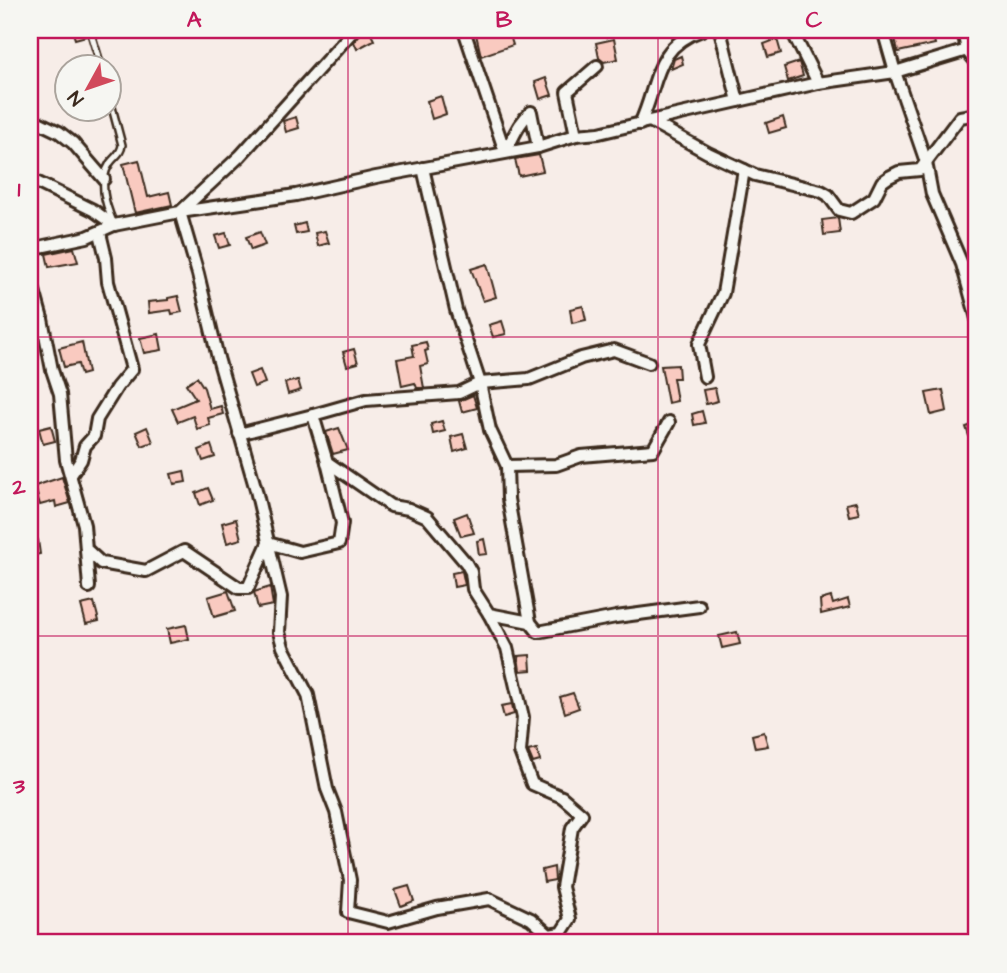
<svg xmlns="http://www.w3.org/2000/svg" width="1007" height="973" font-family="'Architects Daughter',sans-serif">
	<rect width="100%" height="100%" fill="#f7ede8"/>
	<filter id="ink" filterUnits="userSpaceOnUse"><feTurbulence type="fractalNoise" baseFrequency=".0143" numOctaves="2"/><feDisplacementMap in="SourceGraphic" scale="14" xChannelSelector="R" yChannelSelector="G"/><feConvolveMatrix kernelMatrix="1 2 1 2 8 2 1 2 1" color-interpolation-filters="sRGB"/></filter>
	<g filter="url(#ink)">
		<g fill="#f9cac0" stroke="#3b2a1e" stroke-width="2">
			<polygon points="72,30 84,30 86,36 75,39"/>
			<polygon points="369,30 374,40 357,49 354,42 361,33"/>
			<polygon points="475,30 508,30 513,45 481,56"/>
			<polygon points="912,30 932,30 935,44 898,52 894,33"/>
			<polygon points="614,39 618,59 604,62 599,58 596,43"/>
			<polygon points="777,39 781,53 768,57 764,44"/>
			<polygon points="681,56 683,64 671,69 674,59"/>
			<polygon points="799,62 803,76 788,81 784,67"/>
			<polygon points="546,78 552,95 540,99 535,82"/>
			<polygon points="441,96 446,114 432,119 427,101"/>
			<polygon points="296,117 299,128 286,132 283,121"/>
			<polygon points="783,117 786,128 769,133 766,123"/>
			<polygon points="539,155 543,171 519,176 515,159"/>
			<polygon points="139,160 148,197 169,192 172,205 135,213 123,164"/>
			<polygon points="838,218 840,233 824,235 822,220"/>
			<polygon points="305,223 307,232 296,234 294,226"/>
			<polygon points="325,231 329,243 318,246 315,233"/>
			<polygon points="260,232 265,245 251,250 246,237"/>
			<polygon points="226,233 230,245 219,248 215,236"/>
			<polygon points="74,248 78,262 49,267 46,254"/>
			<polygon points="487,264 496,297 483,301 471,269"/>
			<polygon points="178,296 182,312 172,314 171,310 149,313 148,302 168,300 168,298"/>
			<polygon points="583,306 586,320 572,323 570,309"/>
			<polygon points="502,321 506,334 493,337 489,325"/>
			<polygon points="159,334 162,350 144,353 140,338"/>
			<polygon points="82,342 88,373 81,375 78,364 64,367 59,348"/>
			<polygon points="426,342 428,350 425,351 428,364 420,366 424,388 417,388 415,383 402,386 397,359 414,356 412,345"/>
			<polygon points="354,349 358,363 347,366 343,352"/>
			<polygon points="678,365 679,378 673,378 677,401 668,403 661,366"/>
			<polygon points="260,370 265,383 254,387 249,374"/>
			<polygon points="197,377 204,388 210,409 221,406 223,414 208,418 210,425 197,429 193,416 178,422 172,409 196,399 186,384"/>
			<polygon points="298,380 301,390 288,394 285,383"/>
			<polygon points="715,388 718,401 706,404 703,390"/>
			<polygon points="943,390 947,411 931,415 926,393"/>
			<polygon points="473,395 477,408 462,412 459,401"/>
			<polygon points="702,411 705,423 694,425 692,414"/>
			<polygon points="442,421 445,431 433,434 431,424"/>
			<polygon points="977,423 977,457 976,457 966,427"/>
			<polygon points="51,426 55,441 43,444 39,429"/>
			<polygon points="147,427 153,442 142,446 136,432"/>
			<polygon points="339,428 348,450 333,454 326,432"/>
			<polygon points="463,434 467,448 454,452 451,437"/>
			<polygon points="211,445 215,457 203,461 199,450"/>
			<polygon points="184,471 186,482 174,484 171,474"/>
			<polygon points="62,477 70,503 56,507 55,501 40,505 35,486"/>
			<polygon points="208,488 213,500 200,505 196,493"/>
			<polygon points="856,502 859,514 849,516 846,504"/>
			<polygon points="467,513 474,533 461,536 454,518"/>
			<polygon points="236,519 241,539 227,543 222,523"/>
			<polygon points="484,539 487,554 479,555 477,541"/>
			<polygon points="38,540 40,554 30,556 30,542"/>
			<polygon points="462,571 465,585 454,587 452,573"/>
			<polygon points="270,587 273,605 258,608 254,592"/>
			<polygon points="228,591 235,611 214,617 208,597"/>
			<polygon points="831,597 833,604 848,599 850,607 821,614 820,600"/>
			<polygon points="94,602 99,621 86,624 81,605"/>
			<polygon points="186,625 189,639 170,643 167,629"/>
			<polygon points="737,632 740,644 722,648 719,636"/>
			<polygon points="530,655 531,670 520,671 518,656"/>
			<polygon points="573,693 579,708 565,713 560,697"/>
			<polygon points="512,704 514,714 504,717 501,706"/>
			<polygon points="764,732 768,746 755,748 752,735"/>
			<polygon points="537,749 540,761 533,763 528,751"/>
			<polygon points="554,867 555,880 544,882 542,870"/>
			<polygon points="409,886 414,901 401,906 395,890"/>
		</g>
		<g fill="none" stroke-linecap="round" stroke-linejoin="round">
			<g stroke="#3b2a1e" stroke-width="10">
				<g id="lane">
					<polyline points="90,30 101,66"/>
					<path d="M108,92L122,145C121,154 115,156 110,163C98,182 105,203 113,222"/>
				</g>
			</g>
			<g stroke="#3b2a1e" stroke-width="16">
				<g id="street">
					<path d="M464,30L505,152C514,137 518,123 531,112L538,147"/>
					<polyline points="720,30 738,101"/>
					<polyline points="804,30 795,37 818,83"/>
					<polyline points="883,30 895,72 977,47"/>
					<polyline points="963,30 967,51 977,63"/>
					<polyline points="30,118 59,132 73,143 104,179"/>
					<polyline points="650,121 818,83 895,72 926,162 932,194 962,264 977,319"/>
					<path d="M640,124C659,84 653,47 702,30"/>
					<polyline points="576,135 567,92 597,66"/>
					<polyline points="423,168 456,310 480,383 490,430 507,466 508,499 530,622"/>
					<polyline points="30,179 93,210 114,225"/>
					<polyline points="30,249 87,237 114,225 180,212 240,156 354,30"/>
					<polyline points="30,276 42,319"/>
					<polyline points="30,309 42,319 52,370 60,394 66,460 84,525 89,587"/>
					<polyline points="705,377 699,344 723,293 744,170"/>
					<polyline points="313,415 366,400 459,393 480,383 529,379 581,358 614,350 649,363"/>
					<polyline points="239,434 313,415 327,462 391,506 409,509 427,517 466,563 471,572 473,589 489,614 530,622 538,632 616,617 699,606"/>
					<polyline points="507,466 556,465 581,456 653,450 669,422"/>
					<polyline points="71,475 81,460 85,446 94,436 97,419 117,387 132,369 108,282 106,258 100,233"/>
					<polyline points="88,551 101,563 146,571 184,551 239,588 248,588 268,543 300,552 339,543 342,523 327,462"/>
					<polyline points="489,614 507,648 523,717 520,752 532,784 562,797 582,814 572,828 562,887 570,919 561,933 549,935 531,919 489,899 437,908 388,922 348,912 350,880 336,812 327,789 308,695 283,647 279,632 281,597 256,490 218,358 198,274 180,212 296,195 376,177 538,147 576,135 599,133 650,121 708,153 755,175 821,191 828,195 839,210 851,213 874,198 882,182 889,177 899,172 920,170 960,117 977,114"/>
				</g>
			</g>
			<use href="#lane" stroke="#f6f6f2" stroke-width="5"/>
			<use href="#street" stroke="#f6f6f2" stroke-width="10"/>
		</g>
	</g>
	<path fill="none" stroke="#c2185b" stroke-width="2" stroke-opacity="0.55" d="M348,30V943M658,30V943M30,337H977M30,636H977"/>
	<rect width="1007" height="973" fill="none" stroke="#f6f6f2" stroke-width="77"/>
	<g transform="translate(88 88) rotate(230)"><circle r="33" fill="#f6f6f2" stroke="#aba49d" stroke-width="2"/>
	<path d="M0-5L12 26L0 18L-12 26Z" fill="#d1495b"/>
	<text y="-10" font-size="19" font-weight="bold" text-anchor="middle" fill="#3b2a1e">N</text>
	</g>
	<rect x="38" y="38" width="930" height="896" fill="none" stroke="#c2185b" stroke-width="2.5"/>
	<g font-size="23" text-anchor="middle" font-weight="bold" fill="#c2185b">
		<text x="194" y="27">A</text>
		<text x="504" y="27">B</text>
		<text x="814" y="27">C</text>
		<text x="19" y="196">1</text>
		<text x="19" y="494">2</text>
		<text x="19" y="793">3</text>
	</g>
</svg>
